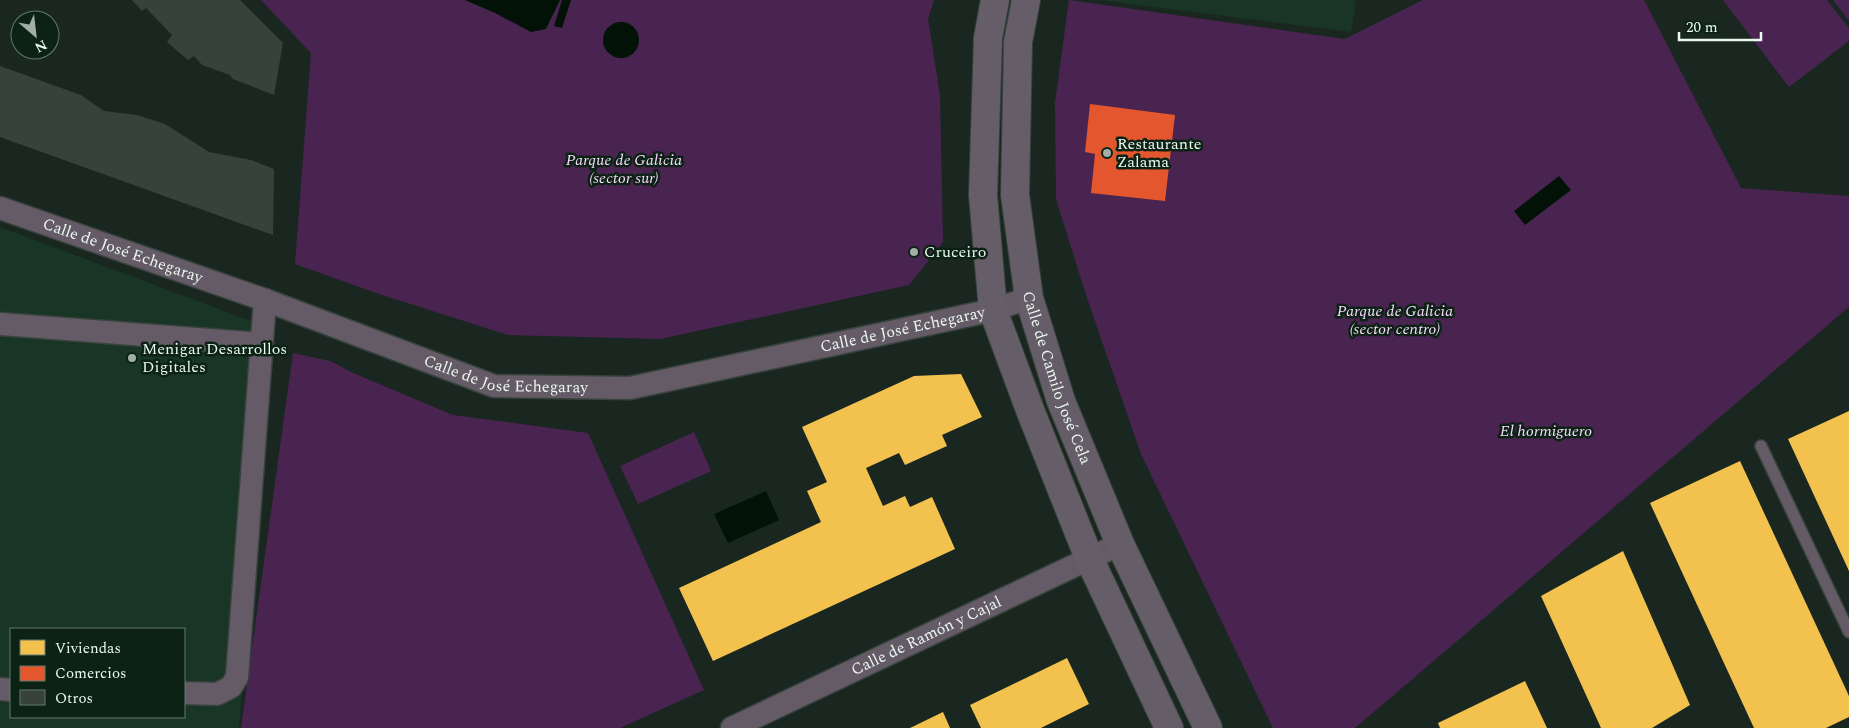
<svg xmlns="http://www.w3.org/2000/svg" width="1849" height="728" font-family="Spectral,serif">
	<rect width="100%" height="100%" fill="#1a2720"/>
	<g fill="#183525" fill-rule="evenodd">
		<polygon points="1100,0 1356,0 1351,32"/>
		<path d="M0,227L275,330L239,728H0ZM11,629H184V717H11Z"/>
	</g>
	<g fill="#4a2450">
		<polygon points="261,0 934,0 928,19 940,95 943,242 909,285 660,339 508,335 379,294 295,264 311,53"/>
		<polygon points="1069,0 1345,39 1423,0 1644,0 1741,188 1849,196 1849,307 1355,728 1273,728 1141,454 1087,298 1056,199 1055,103"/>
		<polygon points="1723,0 1827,0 1849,28 1849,41 1789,87"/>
		<polygon points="1833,0 1849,0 1849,21"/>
		<polygon points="293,353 330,361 353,373 453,415 588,433 704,690 620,728 241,728"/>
		<polygon points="694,432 711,471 638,504 620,466"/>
	</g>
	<g fill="#021207">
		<polygon points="465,0 560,0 546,29 531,32 495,13"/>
		<polygon points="562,0 571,0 562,28 554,26"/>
		<circle cx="621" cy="40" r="18"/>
		<polygon points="1559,176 1571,190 1525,225 1514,211"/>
		<polygon points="766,491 779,520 728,543 714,514"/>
	</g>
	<g fill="#f2c14e">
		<polygon points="961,374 982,417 942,435 947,446 905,465 899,453 866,468 883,506 905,496 910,507 932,497 955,549 713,661 679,588 821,522 807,491 827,482 802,427 914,376"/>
		<polygon points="1849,411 1849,571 1788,439"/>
		<polygon points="1740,461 1849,696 1849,717 1826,728 1754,728 1650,503"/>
		<polygon points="1623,551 1690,705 1652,728 1601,728 1541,596"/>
		<polygon points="1067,658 1089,704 1041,728 981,728 970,705"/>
		<polygon points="1525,681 1547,728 1440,728 1438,723"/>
		<polygon points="943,712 950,728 910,728"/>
	</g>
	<polygon fill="#e4572e" points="1090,104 1175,115 1165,201 1091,193 1095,154 1085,152"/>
	<g fill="#37423c">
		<polygon points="132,0 240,0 283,43 274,95 233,79 230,75 202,65 194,56 188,60 167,42 172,35 146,8 142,11"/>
		<polygon points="0,66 81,95 104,111 137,115 165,124 209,152 251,160 274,169 273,235 0,137"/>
	</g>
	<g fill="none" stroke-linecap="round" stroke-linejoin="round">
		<g stroke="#38433d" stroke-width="14">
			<polyline id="lane" points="1761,446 1849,632"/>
		</g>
		<g stroke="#38433d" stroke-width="25">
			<g id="street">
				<path id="s1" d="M0,208L265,300L494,386L630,388L993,310L1029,298"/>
				<polyline points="0,324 262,344"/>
				<polyline points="0,689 11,690"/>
				<polyline points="184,693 217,694 231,687 237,677 265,300"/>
				<path id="s2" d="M732,728L1120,544"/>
			</g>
		</g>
		<g stroke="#38433d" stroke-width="30">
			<g id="secondary">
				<polyline points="995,0 988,38 983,195 993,310 1030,410 1089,558 1169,728"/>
				<path id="s3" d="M1026,0L1018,42L1015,195L1029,298L1061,401L1120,544L1208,728"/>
			</g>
		</g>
		<use href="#lane" stroke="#645b66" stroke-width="11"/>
		<use href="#street" stroke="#645b66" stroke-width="22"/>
		<use href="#secondary" stroke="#655d67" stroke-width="28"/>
	</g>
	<g fill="#a1afa7" stroke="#0b2215" stroke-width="2">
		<circle cx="1107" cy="153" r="5"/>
		<circle cx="914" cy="252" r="5"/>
		<circle cx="132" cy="358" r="5"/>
	</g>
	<g text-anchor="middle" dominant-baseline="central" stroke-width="5" stroke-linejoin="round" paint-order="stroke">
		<g font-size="16" fill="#eaf8ef" stroke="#0b2215" text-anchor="start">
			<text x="1117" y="144">Restaurante<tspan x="1117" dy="18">Zalama</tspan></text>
			<text x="924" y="252">Cruceiro</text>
			<text x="142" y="349">Menigar Desarrollos<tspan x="142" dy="18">Digitales</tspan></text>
		</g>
		<g font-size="16" font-style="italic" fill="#f7d9f9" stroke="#0b2215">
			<text x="624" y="160">Parque de Galicia<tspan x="624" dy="18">(sector sur)</tspan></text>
			<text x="1395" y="311">Parque de Galicia<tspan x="1395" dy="18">(sector centro)</tspan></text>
			<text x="1546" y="431">El hormiguero</text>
		</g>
		<g font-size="16" fill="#eaf8ef" stroke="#0b2215">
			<text stroke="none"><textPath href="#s1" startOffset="130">Calle de José Echegaray</textPath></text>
			<text stroke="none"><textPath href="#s1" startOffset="940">Calle de José Echegaray</textPath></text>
			<text stroke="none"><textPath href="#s1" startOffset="535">Calle de José Echegaray</textPath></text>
			<text stroke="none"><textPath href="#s3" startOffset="384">Calle de Camilo José Cela</textPath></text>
			<text stroke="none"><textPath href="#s2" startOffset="215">Calle de Ramón y Cajal</textPath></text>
		</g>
	</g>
	<rect x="10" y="628" width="175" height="90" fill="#0b2215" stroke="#64786c"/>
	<rect x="20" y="640" width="25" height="15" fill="#f2c14e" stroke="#64786c"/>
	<text x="55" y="653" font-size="15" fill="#eaf8ef">Viviendas</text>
	<rect x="20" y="666" width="25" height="15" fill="#e4572e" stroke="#64786c"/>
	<text x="55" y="678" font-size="15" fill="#eaf8ef">Comercios</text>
	<rect x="20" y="690" width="25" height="15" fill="#37423c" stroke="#64786c"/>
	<text x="55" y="703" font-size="15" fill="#eaf8ef">Otros</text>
	<g transform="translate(35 35) rotate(152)"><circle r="24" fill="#0b2215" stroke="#64786c"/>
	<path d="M0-4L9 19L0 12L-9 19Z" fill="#a1afa7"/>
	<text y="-8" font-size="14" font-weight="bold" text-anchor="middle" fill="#eaf8ef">N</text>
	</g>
	<path d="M1679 32v8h82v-8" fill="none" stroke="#eaf8ef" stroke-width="2.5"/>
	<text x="1686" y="32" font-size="15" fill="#eaf8ef" stroke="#0b2215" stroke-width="4" paint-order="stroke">20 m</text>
</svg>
